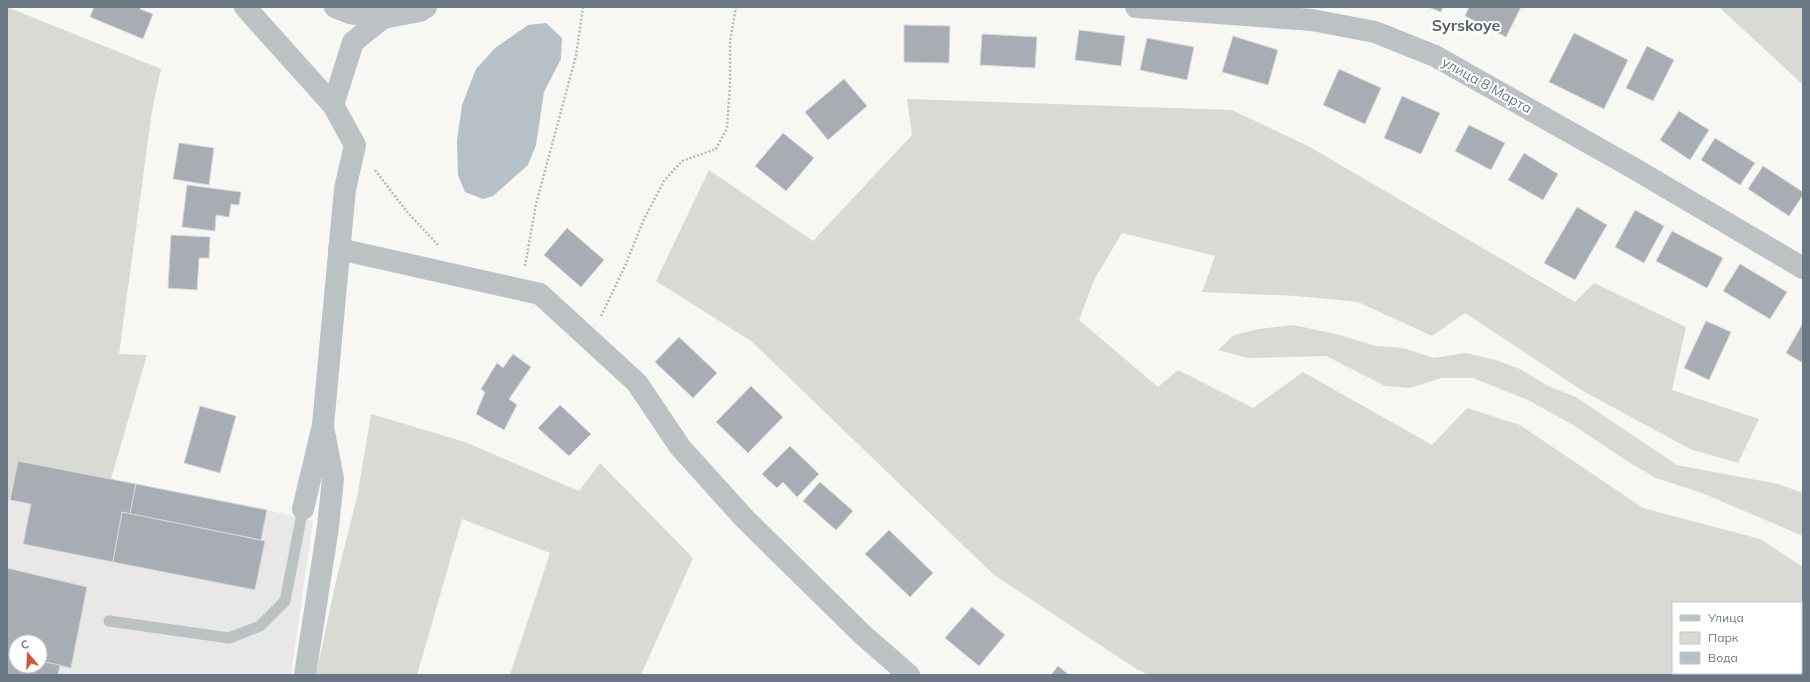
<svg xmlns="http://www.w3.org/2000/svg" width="1810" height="682" font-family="Mulish,sans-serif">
	<rect width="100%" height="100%" fill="#f7f7f4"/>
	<path fill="#e8e8e8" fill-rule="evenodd" d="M18,461L267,510L313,521L291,675H7V513ZM16,642H40V666H16Z"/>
	<g fill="#d7dbd4" fill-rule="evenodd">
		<polygon points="7,7 161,69 152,111 119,354 147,355 111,479 18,461 7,509"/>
		<polygon points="1719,7 1803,7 1802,84"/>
		<path d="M907,99L1232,110L1308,146L1575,302L1594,283L1686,327L1672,390L1759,419L1738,463L1690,449L1583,391L1465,313L1432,336L1358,302L1297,296L1202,292L1215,256L1122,233L1094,280L1079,320L1158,387L1178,370L1253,408L1303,372L1432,445L1467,408L1520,425L1643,508L1760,539L1803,567V675H1148L1135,668L994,575L751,341L656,281L709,170L813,241L912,135ZM1673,603H1801V673H1673Z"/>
		<polygon points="1293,325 1336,334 1376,346 1403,348 1434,358 1465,353 1496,360 1520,369 1548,386 1576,397 1677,465 1778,484 1803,493 1803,536 1702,493 1656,478 1630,463 1573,425 1528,400 1473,378 1441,378 1410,388 1385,386 1326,356 1248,358 1218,350 1234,335 1258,329"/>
		<polygon points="371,414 465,442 579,491 600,463 693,558 641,675 510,675 550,553 462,519 417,675 316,675 336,581 358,493"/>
	</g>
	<polygon fill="#b5c1c4" points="546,23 562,38 561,59 544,92 536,145 528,165 493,196 483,199 465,192 458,175 457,140 462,105 476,69 495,48 528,25"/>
	<g fill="#a7adb3" stroke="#d8d8d7">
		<polygon points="94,7 141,7 140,9 153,14 143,39 90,17"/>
		<polygon points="1428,7 1443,7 1441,12"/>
		<polygon points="1469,7 1521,7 1506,37 1465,16"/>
		<polygon points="904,25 950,26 949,63 904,62"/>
		<polygon points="1079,30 1125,36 1121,66 1075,60"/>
		<polygon points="1574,33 1628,60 1604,109 1549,82"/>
		<polygon points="982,34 1037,37 1035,68 980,65"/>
		<polygon points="1233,36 1278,50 1268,85 1222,72"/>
		<polygon points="1147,38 1194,47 1187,80 1140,70"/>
		<polygon points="1647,46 1674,60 1653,101 1626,88"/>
		<polygon points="1339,69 1381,88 1365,124 1323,105"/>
		<polygon points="844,79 867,106 828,140 805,112"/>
		<polygon points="1402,96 1440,113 1421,154 1384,138"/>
		<polygon points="1679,111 1709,130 1690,160 1660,140"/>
		<polygon points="1469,125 1505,143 1491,170 1455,151"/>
		<polygon points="783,133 814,158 786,191 755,166"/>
		<polygon points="1715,138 1755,163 1740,185 1701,160"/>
		<polygon points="179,143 214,148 209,185 173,179"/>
		<polygon points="1524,153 1558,174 1543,200 1508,180"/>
		<polygon points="1763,166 1803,192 1803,195 1789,216 1748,189"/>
		<polygon points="187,185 241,192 239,205 231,204 229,217 216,215 215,231 182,227"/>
		<polygon points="1577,207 1607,225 1575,280 1544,263"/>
		<polygon points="1635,210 1664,226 1644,263 1615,247"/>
		<polygon points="567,228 604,260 581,287 544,255"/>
		<polygon points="1672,231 1723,258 1707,288 1656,261"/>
		<polygon points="171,235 210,237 209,258 199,258 197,290 168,288"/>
		<polygon points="1740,264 1787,292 1770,319 1723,291"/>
		<polygon points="1706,321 1731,332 1709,380 1684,368"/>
		<polygon points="1803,323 1803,363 1786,353"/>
		<polygon points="679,337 717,373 693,398 655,362"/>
		<polygon points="513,354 531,367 509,399 517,405 504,430 476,414 485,392 481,389 497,363 503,368"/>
		<polygon points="751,386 783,417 748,453 716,422"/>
		<polygon points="560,405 591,434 569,456 538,428"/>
		<polygon points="200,406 236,416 220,473 184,463"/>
		<polygon points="790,446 819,474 797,497 783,482 777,488 762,474"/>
		<polygon points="18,461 136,484 130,514 122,512 113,562 23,544 31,504 10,500"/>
		<polygon points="820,482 853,511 836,530 803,501"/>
		<polygon points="136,484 267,510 261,540 130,514"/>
		<polygon points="122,512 265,541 255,590 113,562"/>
		<polygon points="889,530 933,573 910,597 865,554"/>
		<polygon points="7,568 87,587 71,668 40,661 40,642 16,642 16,656 7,654"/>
		<polygon points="972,607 1005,635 979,666 945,638"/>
		<polygon points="7,654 16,656 16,666 40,666 40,661 60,665 58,675 7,675"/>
		<polygon points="1058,666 1069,675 1051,675"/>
	</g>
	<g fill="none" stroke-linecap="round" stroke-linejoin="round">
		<g stroke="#b7babc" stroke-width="2.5" stroke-dasharray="2 2" stroke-linecap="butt">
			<polyline points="375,170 408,213 439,246"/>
			<polyline points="525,266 536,204 576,56 583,7"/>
			<polyline points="601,316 625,266 644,219 664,181 682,161 716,149 727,128 730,85 730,41 736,7"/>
		</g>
		<polyline stroke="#bcc1c4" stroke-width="11" points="109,621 229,638 260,626 285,601 303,509"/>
		<g stroke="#bcc1c4" stroke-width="22">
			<polyline points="245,7 333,105 355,145 345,189 323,425 303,509"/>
			<polyline points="335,7 350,13 383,18 420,11 426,7"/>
			<polyline points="1136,7 1312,20 1375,32 1435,56 1635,169 1803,268"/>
			<polyline points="333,105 353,42 383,18"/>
			<polyline points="339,249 540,294 637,383 680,447 745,519 863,635 909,675"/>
			<polyline points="305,675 328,527 333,479 324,432"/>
		</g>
	</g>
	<g text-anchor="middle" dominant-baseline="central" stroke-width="4" stroke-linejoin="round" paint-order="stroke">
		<g font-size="14" fill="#697882" stroke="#fff">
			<text transform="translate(1487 85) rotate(29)">улица 8 Марта</text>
		</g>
		<g font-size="16" font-weight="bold" fill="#566168" stroke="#fff">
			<text x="1466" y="25">Syrskoye</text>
		</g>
	</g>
	<rect width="1810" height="682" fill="none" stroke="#697882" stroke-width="16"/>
	<rect x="1672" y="602" width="130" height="72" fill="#ffffff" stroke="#c3c9cd"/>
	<rect x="1680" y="615" width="20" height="6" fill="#bcc1c4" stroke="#c3c9cd"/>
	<text x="1708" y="622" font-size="12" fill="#697882">Улица</text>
	<rect x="1680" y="632" width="20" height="12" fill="#d7dbd4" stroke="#c3c9cd"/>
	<text x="1708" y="642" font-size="12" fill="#697882">Парк</text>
	<rect x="1680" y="652" width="20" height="12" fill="#b5c1c4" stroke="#c3c9cd"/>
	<text x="1708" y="662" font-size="12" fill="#697882">Вода</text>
	<g transform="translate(28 654) rotate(341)"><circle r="19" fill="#ffffff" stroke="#c3c9cd"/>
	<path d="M0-3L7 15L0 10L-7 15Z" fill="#d0553b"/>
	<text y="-6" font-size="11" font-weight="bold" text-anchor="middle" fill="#697882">С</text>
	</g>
</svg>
